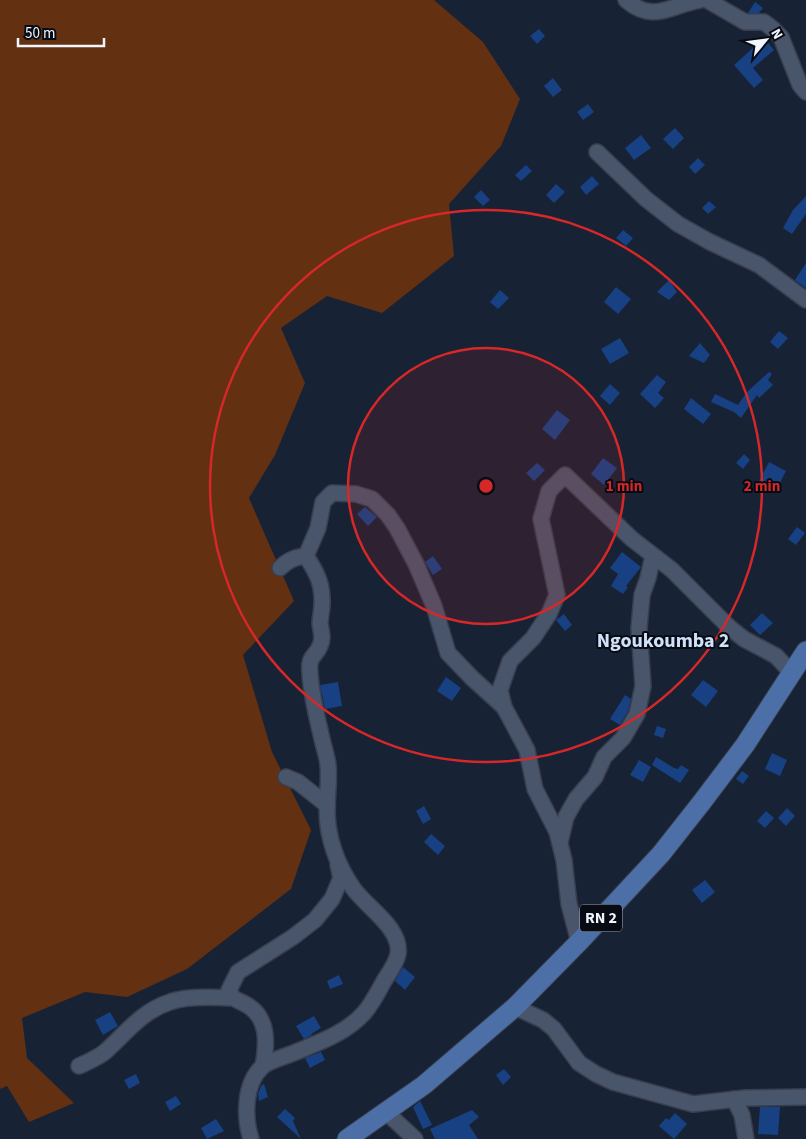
<svg xmlns="http://www.w3.org/2000/svg" width="806" height="1139" font-family="'Source Sans 3',sans-serif">
	<rect width="100%" height="100%" fill="#172234"/>
	<polygon fill="#633011" points="0,0 434,0 483,42 520,99 501,146 449,204 454,256 382,313 327,296 281,328 305,383 275,455 249,498 294,601 243,655 272,752 311,830 291,889 187,969 127,997 85,992 22,1018 27,1058 74,1103 29,1122 7,1086 0,1089"/>
	<g fill="#174183">
		<polygon points="755,2 763,8 759,13 748,13"/>
		<polygon points="539,29 545,36 537,44 530,36"/>
		<polygon points="764,38 774,50 753,68 763,80 754,88 734,65"/>
		<polygon points="553,78 562,90 553,97 544,86"/>
		<polygon points="588,104 594,112 583,120 577,112"/>
		<polygon points="675,128 684,138 673,149 663,139"/>
		<polygon points="641,135 651,148 634,160 625,148"/>
		<polygon points="698,158 705,165 695,174 689,167"/>
		<polygon points="526,165 532,171 521,181 515,175"/>
		<polygon points="592,176 599,184 586,195 580,187"/>
		<polygon points="556,184 565,192 554,203 546,195"/>
		<polygon points="481,190 490,200 483,206 474,197"/>
		<polygon points="806,196 806,214 792,234 783,228 793,210"/>
		<polygon points="709,201 716,207 708,214 702,208"/>
		<polygon points="623,230 633,238 626,246 616,238"/>
		<polygon points="806,263 806,288 795,280"/>
		<polygon points="669,280 677,292 669,300 657,292"/>
		<polygon points="616,287 631,299 618,314 604,302"/>
		<polygon points="500,290 509,298 498,309 490,302"/>
		<polygon points="779,331 788,338 778,349 770,342"/>
		<polygon points="620,338 629,353 610,364 601,349"/>
		<polygon points="700,343 710,355 704,363 689,356"/>
		<polygon points="769,372 772,374 768,380 773,385 759,398 757,395 741,418 734,412 711,402 715,394 738,405 747,392"/>
		<polygon points="657,375 666,382 658,393 664,398 655,408 640,394"/>
		<polygon points="610,384 620,393 610,405 600,396"/>
		<polygon points="691,398 711,414 703,424 684,409"/>
		<polygon points="557,410 570,420 555,440 542,429"/>
		<polygon points="744,454 750,460 743,469 736,463"/>
		<polygon points="603,458 617,468 604,485 591,474"/>
		<polygon points="769,462 786,471 776,490 759,481"/>
		<polygon points="537,463 545,470 534,481 526,473"/>
		<polygon points="365,507 377,517 368,526 357,514"/>
		<polygon points="797,527 805,533 796,545 788,539"/>
		<polygon points="622,552 641,567 626,586 628,587 623,594 611,586 618,574 610,568"/>
		<polygon points="433,556 442,569 433,575 425,562"/>
		<polygon points="762,613 773,623 760,635 750,625"/>
		<polygon points="564,614 572,625 565,631 556,620"/>
		<polygon points="446,677 461,688 452,701 437,691"/>
		<polygon points="703,680 718,691 706,707 691,695"/>
		<polygon points="338,682 342,706 325,709 320,685"/>
		<polygon points="625,695 631,699 628,711 620,725 610,719"/>
		<polygon points="657,726 666,729 663,738 654,735"/>
		<polygon points="772,753 787,760 780,776 765,769"/>
		<polygon points="656,757 674,768 678,769 681,765 689,770 680,783 652,765"/>
		<polygon points="639,760 651,767 643,782 630,775"/>
		<polygon points="742,771 749,776 743,784 736,779"/>
		<polygon points="424,806 431,819 423,824 416,811"/>
		<polygon points="787,808 795,816 786,826 778,818"/>
		<polygon points="766,811 774,818 765,828 757,821"/>
		<polygon points="431,834 445,846 438,855 424,842"/>
		<polygon points="705,880 715,892 702,903 692,890"/>
		<polygon points="403,967 415,977 405,990 395,981"/>
		<polygon points="339,975 343,984 330,989 327,981"/>
		<polygon points="110,1012 118,1026 103,1035 95,1020"/>
		<polygon points="314,1016 321,1028 311,1034 312,1035 304,1039 296,1026"/>
		<polygon points="321,1052 325,1060 310,1068 305,1058"/>
		<polygon points="504,1069 511,1077 503,1085 496,1075"/>
		<polygon points="136,1074 140,1083 129,1089 124,1080"/>
		<polygon points="264,1084 268,1097 259,1101 258,1094 261,1086"/>
		<polygon points="176,1096 181,1104 170,1111 165,1102"/>
		<polygon points="420,1101 432,1125 423,1129 413,1107"/>
		<polygon points="760,1107 780,1107 778,1135 758,1134"/>
		<polygon points="285,1109 295,1118 293,1121 301,1139 277,1117"/>
		<polygon points="472,1110 479,1117 469,1125 478,1139 435,1139 430,1129"/>
		<polygon points="675,1113 687,1124 674,1139 659,1126 666,1118 669,1120"/>
		<polygon points="216,1119 224,1131 207,1139 201,1128"/>
	</g>
	<g fill="none" stroke-linecap="round" stroke-linejoin="round">
		<g stroke="#383e4d" stroke-width="18">
			<g id="minor">
				<path d="M626,0C654,24 670,5 700,0"/>
				<polyline points="707,0 745,22 764,22 773,29 781,37 800,85 806,92"/>
				<polyline points="597,152 646,199 678,224 710,242 759,265 806,300"/>
				<polyline points="306,556 318,528 323,502 332,493 356,494 372,499 388,515 397,528 416,564 434,606 448,653 472,678 504,707"/>
				<path d="M280,568C288,560 295,557 306,556"/>
				<polyline points="286,777 298,782 327,805"/>
				<polyline points="560,842 566,817 576,799 595,777 604,757 623,738 637,714 643,686 639,628 642,595 648,578 653,556"/>
				<polyline points="579,942 569,904 564,860 557,832 535,789 527,750 504,707 500,690 510,661 533,638 549,614 557,595 541,519 549,491 565,475 632,539 672,570 729,627 744,639 776,656 792,673"/>
				<polyline points="515,1007 543,1020 554,1029 579,1063 596,1074 613,1082 693,1104 745,1098 806,1097"/>
				<path d="M79,1066C87,1062 98,1058 106,1051C126,1033 142,1011 170,1002C186,996 215,997 232,998"/>
				<path d="M263,1066C267,1044 269,1018 247,1005C237,999 233,1001 229,990L238,972L293,937L315,920L332,899L341,878L338,865"/>
				<polyline points="734,1099 742,1115 746,1139"/>
				<polyline points="386,1112 415,1139"/>
				<path d="M251,1139C244,1117 244,1084 262,1067C268,1061 287,1056 296,1052C320,1042 346,1033 364,1013C372,1004 378,992 384,981C389,973 396,964 398,954C402,928 366,907 353,888C340,869 331,848 328,825C325,805 330,785 328,765C327,756 324,748 322,739C317,717 311,695 310,673C308,655 315,658 320,646C324,638 321,631 320,624C320,617 322,611 322,605C323,584 317,573 306,556"/>
			</g>
		</g>
		<g stroke="#383e4d" stroke-width="21">
			<polyline id="major" points="347,1139 424,1085 515,1007 579,942 661,854 702,802 745,745 806,651"/>
		</g>
		<use href="#minor" stroke="#49556a" stroke-width="15"/>
		<use href="#major" stroke="#4d6fa7" stroke-width="19"/>
	</g>
	<circle cx="486" cy="486" r="138" fill="#d62828" fill-opacity=".12"/>
	<g fill="none" stroke="#d62828" stroke-width="2.5">
		<circle cx="486" cy="486" r="138"/>
		<circle cx="486" cy="486" r="276"/>
	</g>
	<g text-anchor="middle" dominant-baseline="central" stroke-width="4" stroke-linejoin="round" paint-order="stroke">
		<rect fill="#070c14" stroke="#abafb7" stroke-width="1" x="580" y="904.5" width="42" height="27" rx="4"/>
		<g font-size="16" font-weight="bold" fill="#f1f5fd">
			<text x="601" y="918">RN 2</text>
		</g>
		<g font-size="20" font-weight="bold" fill="#d1e0f9" stroke="#070c14">
			<text x="663" y="641">Ngoukoumba 2</text>
		</g>
	</g>
	<circle cx="486" cy="486" r="8" fill="#d62828" stroke="#070c14" stroke-width="2.5"/>
	<g font-size="15" text-anchor="middle" font-weight="bold" fill="#d62828" stroke="#070c14" stroke-width="4" stroke-linejoin="round" paint-order="stroke">
		<text x="624" y="491">1 min</text>
		<text x="762" y="491">2 min</text>
	</g>
	<g transform="translate(766 40) rotate(61)" stroke="#070c14" stroke-width="4" paint-order="stroke">
	<path d="M0-4L9 19L0 12L-9 19Z" fill="#f1f5fd"/>
	<text y="-8" font-size="14" font-weight="bold" text-anchor="middle" fill="#f1f5fd">N</text>
	</g>
	<path d="M18 38v8h86v-8" fill="none" stroke="#f1f5fd" stroke-width="2.5"/>
	<text x="25" y="38" font-size="15" fill="#f1f5fd" stroke="#070c14" stroke-width="4" paint-order="stroke">50 m</text>
</svg>
